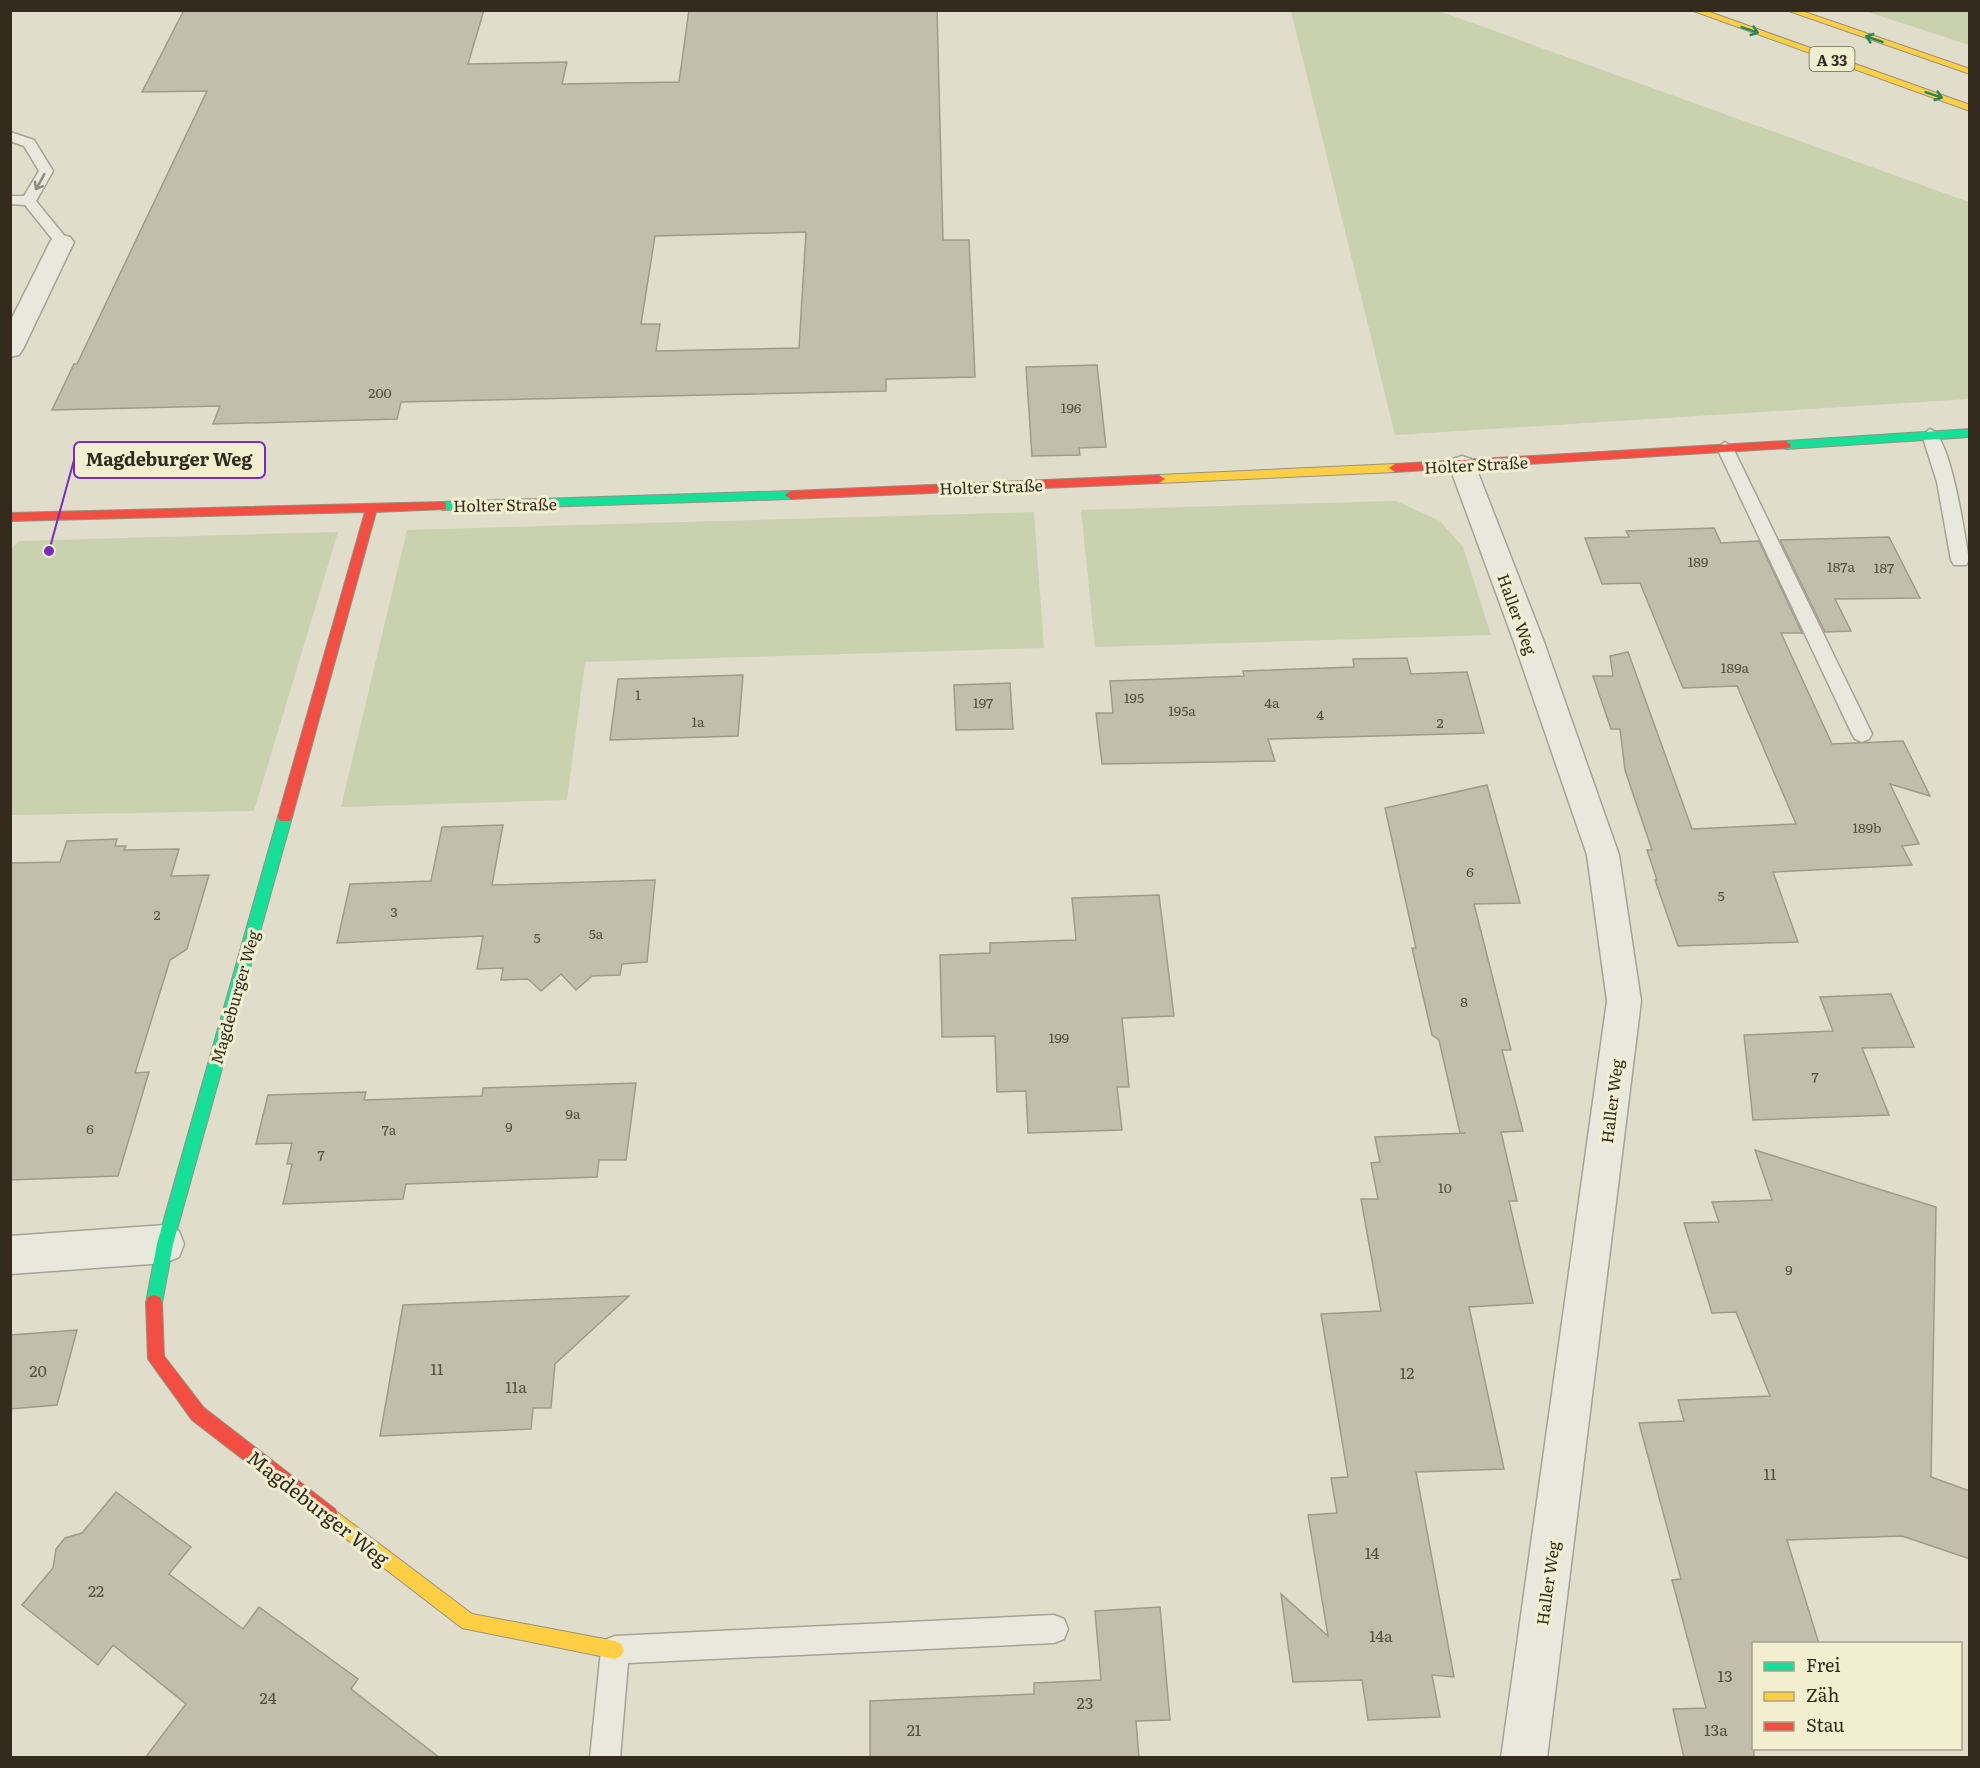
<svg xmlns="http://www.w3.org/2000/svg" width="1980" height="1768" font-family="Literata,serif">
	<rect width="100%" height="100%" fill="#e0decb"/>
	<g fill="#c9d1af">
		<polygon points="1291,11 1439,11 1969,202 1969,399 1395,435"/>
		<polygon points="1865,11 1969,11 1969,45"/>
		<polygon points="1396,501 1440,521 1463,547 1491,635 1095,647 1081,510"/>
		<polygon points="1034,512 1044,648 585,662 567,800 341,807 407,530"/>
		<polygon points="338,532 254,811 11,815 10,550 19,541"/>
	</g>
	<g fill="#c3beac" stroke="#a09a8b" stroke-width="1.5" fill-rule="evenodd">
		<path d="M184,10H484L468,64L567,62L562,84L679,82L689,10H937L943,240H969L975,377L886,379V391L401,402L397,419L213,424L220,406L52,410L74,364H77L207,91L142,92ZM806,232L799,348L656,351L660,324H641L655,236Z"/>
		<polygon points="1097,365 1106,447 1079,448 1080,455 1032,456 1026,367"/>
		<polygon points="1714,528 1721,543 1759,541 1802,633 1781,633 1832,744 1903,741 1930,796 1890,784 1919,844 1902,846 1912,865 1773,872 1798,942 1678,946 1655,880 1657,880 1647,850 1652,850 1625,770 1620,729 1611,729 1593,676 1613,676 1610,656 1628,652 1692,829 1796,824 1737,686 1683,688 1640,583 1602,584 1585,538 1629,537 1626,531"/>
		<polygon points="1889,537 1920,598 1835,599 1851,631 1825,632 1780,540"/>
		<polygon points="1407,658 1411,674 1467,672 1484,733 1268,739 1275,761 1102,764 1096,713 1113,713 1110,681 1244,676 1243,671 1354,667 1353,659"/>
		<polygon points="743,675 738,736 610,740 618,679"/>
		<polygon points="1010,683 1013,729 956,730 954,685"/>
		<polygon points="1487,785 1520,903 1474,904 1511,1050 1502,1050 1523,1131 1501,1132 1517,1201 1509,1201 1533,1303 1469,1307 1504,1469 1416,1472 1454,1677 1432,1675 1440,1717 1368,1720 1362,1680 1293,1682 1281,1594 1328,1636 1308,1515 1337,1513 1331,1478 1348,1477 1321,1314 1381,1311 1361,1199 1378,1199 1371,1163 1380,1162 1375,1137 1466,1133 1460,1133 1439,1040 1432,1035 1412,948 1416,948 1385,808"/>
		<polygon points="503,825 492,885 655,880 647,962 622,964 620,975 592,976 576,990 561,974 541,991 528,979 501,980 503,968 477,969 483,936 337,943 350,884 431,881 442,827"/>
		<polygon points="117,839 115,846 126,846 124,850 179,849 171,876 209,875 187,949 170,960 135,1073 149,1072 118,1176 10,1180 10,863 60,862 67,841"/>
		<polygon points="1159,895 1174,1016 1122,1018 1129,1087 1117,1087 1122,1130 1028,1133 1026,1091 997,1092 995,1036 942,1037 940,955 990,953 990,943 1076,940 1072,898"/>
		<polygon points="1891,994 1914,1047 1862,1048 1889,1115 1753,1120 1744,1035 1833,1031 1820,997"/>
		<polygon points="636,1083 626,1160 599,1160 597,1177 406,1184 403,1199 283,1204 292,1164 287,1164 292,1143 256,1144 268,1095 366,1092 364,1100 482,1096 483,1088"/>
		<polygon points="1755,1150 1936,1207 1931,1477 1970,1491 1970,1559 1902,1536 1787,1540 1819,1644 1754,1644 1754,1758 1684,1758 1673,1709 1706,1708 1672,1580 1681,1579 1639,1423 1684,1421 1678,1400 1770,1396 1736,1312 1712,1313 1684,1223 1719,1222 1712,1202 1772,1200"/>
		<polygon points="629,1296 555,1364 551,1408 533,1408 531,1429 380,1436 403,1305"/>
		<polygon points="77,1330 57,1405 10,1409 10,1335"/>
		<polygon points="116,1492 191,1547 169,1574 243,1629 259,1607 358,1679 351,1689 440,1758 145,1758 186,1704 113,1645 98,1665 22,1605 53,1568 56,1549 65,1538 82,1533"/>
		<polygon points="1160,1607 1170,1720 1136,1721 1139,1758 870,1758 870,1701 1034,1694 1034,1683 1101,1680 1095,1611"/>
	</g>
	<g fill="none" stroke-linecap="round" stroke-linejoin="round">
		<g stroke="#a5a395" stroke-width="3">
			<g id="lane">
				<polygon points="10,132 34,140 53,171 36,201 67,239 70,242 67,245 57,245 25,205 10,204 10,196 24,196 39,171 24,146 10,141"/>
				<path d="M1930,429C1951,435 1965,537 1969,560L1966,565H1954L1951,560L1937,482L1922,435Z"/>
				<polygon points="1725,442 1733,448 1872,734 1869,739 1862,742 1855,739 1852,734 1717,448"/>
				<polygon points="1054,1615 1064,1619 1068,1629 1064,1639 1054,1643 628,1663 620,1758 590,1758 601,1650 605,1640 615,1636"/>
			</g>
		</g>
		<g stroke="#a5a395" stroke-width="3">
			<g id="street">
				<polygon points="62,235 70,237 74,242 23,349 19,355 10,357 10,322 50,242 54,237"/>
				<polygon points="1462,456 1471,459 1475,465 1544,642 1619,855 1641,1001 1547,1758 1501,1758 1607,1001 1587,855 1514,642 1449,465 1453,459"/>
				<polygon points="165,1225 179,1231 184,1244 179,1257 165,1263 10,1274 10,1236"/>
			</g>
		</g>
		<g stroke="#959284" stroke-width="2">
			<g id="fast">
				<polygon points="1970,429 1970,437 1786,449 1781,445 1786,441"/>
				<polygon points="791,491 797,495 791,499 442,510 436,506 442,502"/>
				<polygon points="285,812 290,813 292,817 173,1244 162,1303 160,1309 154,1311 148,1309 146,1303 157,1244 278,817 280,813"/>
			</g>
		</g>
		<g stroke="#959284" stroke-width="2">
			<g id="slow">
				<polygon points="1691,10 1704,10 1970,105 1970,111"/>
				<polygon points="1786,10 1799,10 1970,69 1970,74"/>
				<polygon points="1395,464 1401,468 1395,472 1159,483 1153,479 1159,475"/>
				<polygon points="329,1506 472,1614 615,1641 621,1644 624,1650 621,1656 615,1659 462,1628 323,1521 320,1515 323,1509"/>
			</g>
		</g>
		<g stroke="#959284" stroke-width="2">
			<g id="jam">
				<polygon points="1786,441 1791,445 1790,448 1395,472 1389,468 1395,464"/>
				<polygon points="1159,475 1165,479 1159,483 791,499 785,495 791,491"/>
				<polygon points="442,502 446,503 446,509 376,512 292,817 290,821 280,821 278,817 365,512 10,521 10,513"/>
				<polygon points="154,1295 160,1297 162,1303 164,1356 204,1408 335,1509 338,1515 335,1521 329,1524 323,1521 192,1420 148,1359 146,1303 148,1297"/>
			</g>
		</g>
		<use href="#lane" fill="#e9e8dc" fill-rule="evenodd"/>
		<use href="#street" fill="#e9e8dc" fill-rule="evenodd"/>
		<use href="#fast" fill="#16e098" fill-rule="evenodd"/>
		<use href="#slow" fill="#ffcf43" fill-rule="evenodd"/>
		<use href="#jam" fill="#f24e42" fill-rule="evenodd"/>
	</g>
	<defs><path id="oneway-shaft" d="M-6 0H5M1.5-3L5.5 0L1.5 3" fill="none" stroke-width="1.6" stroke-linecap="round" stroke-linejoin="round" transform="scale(1.5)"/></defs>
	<g stroke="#24865b">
		<use href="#oneway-shaft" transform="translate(1750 30) rotate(19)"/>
		<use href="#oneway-shaft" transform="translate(1874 39) rotate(-161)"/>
		<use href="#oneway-shaft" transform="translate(1934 95) rotate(19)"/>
	</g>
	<use stroke="#8e8a7d" href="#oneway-shaft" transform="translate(40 182) rotate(119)"/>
	<g text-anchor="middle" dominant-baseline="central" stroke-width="6" stroke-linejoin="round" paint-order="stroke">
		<g font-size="14" fill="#575042">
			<text x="380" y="392">200</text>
			<text x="1071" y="407">196</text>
			<text x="1698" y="561">189</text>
			<text x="1841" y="566">187a</text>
			<text x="1884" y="567">187</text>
			<text x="1735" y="667">189a</text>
			<text x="638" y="694">1</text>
			<text x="1134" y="697">195</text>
			<text x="983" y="702">197</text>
			<text x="1272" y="702">4a</text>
			<text x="1182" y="710">195a</text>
			<text x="1320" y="714">4</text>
			<text x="698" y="721">1a</text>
			<text x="1440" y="722">2</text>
			<text x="1867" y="827">189b</text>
			<text x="1470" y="871">6</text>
			<text x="1721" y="895">5</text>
			<text x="394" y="911">3</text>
			<text x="157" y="914">2</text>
			<text x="596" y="933">5a</text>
			<text x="537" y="937">5</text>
			<text x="1464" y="1001">8</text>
			<text x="1059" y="1037">199</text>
			<text x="1815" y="1076">7</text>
			<text x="573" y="1113">9a</text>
			<text x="509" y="1126">9</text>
			<text x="90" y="1128">6</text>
			<text x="389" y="1129">7a</text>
			<text x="321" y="1154">7</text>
			<text x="1445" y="1187">10</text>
			<text x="1789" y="1269">9</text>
		</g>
		<rect fill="#f2efd1" stroke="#6c6654" stroke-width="1.5" x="1809.5" y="47" width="45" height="24" rx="4.5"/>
		<g font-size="15" font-weight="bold" fill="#332c1e">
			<text x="1832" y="59">A 33</text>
		</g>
		<g font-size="16" fill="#332c1e" stroke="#f2efd1">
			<text transform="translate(1476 464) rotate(-3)">Holter Straße</text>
			<text transform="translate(991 486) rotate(-2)">Holter Straße</text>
			<text transform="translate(505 504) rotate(-1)">Holter Straße</text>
			<text transform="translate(1518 614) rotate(70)">Haller Weg</text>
			<text transform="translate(234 997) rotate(-74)">Magdeburger Weg</text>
			<text transform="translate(1611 1101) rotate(-83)">Haller Weg</text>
			<text transform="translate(1547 1583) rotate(-82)">Haller Weg</text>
		</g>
		<g font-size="16" fill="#575042">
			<text x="437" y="1368">11</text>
			<text x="38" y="1370">20</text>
			<text x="1407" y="1372">12</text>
			<text x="516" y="1386">11a</text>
			<text x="1770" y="1473">11</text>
			<text x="1372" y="1552">14</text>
			<text x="96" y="1590">22</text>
			<text x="1381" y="1635">14a</text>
			<text x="1725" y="1675">13</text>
			<text x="268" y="1697">24</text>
			<text x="1085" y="1702">23</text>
			<text x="914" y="1729">21</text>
			<text x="1716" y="1729">13a</text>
		</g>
		<g font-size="20" fill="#332c1e" stroke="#f2efd1">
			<text transform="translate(319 1507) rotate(38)">Magdeburger Weg</text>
		</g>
	</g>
	<path fill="none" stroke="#7b2cbf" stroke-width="2" d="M49 551L74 460"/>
	<circle fill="#7b2cbf" stroke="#f2efd1" stroke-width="2" cx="49" cy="551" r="6"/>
	<rect fill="#f2efd1" stroke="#7b2cbf" stroke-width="2" x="74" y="442" width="191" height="36" rx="6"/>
	<g font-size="18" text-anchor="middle" font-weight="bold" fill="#332c1e">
		<text x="169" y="466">Magdeburger Weg</text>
	</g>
	<rect width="1980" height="1768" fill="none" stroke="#332c1e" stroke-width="24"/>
	<rect x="1752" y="1642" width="210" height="108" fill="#f2efd1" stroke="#a6a189" stroke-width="1.5"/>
	<rect x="1764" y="1662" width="30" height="9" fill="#16e098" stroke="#a6a189" stroke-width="1.5"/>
	<text x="1806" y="1672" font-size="18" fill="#332c1e">Frei</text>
	<rect x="1764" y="1692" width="30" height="9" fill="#ffcf43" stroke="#a6a189" stroke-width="1.5"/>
	<text x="1806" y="1702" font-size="18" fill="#332c1e">Zäh</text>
	<rect x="1764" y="1722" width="30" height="9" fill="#f24e42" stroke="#a6a189" stroke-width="1.5"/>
	<text x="1806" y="1732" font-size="18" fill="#332c1e">Stau</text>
</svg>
